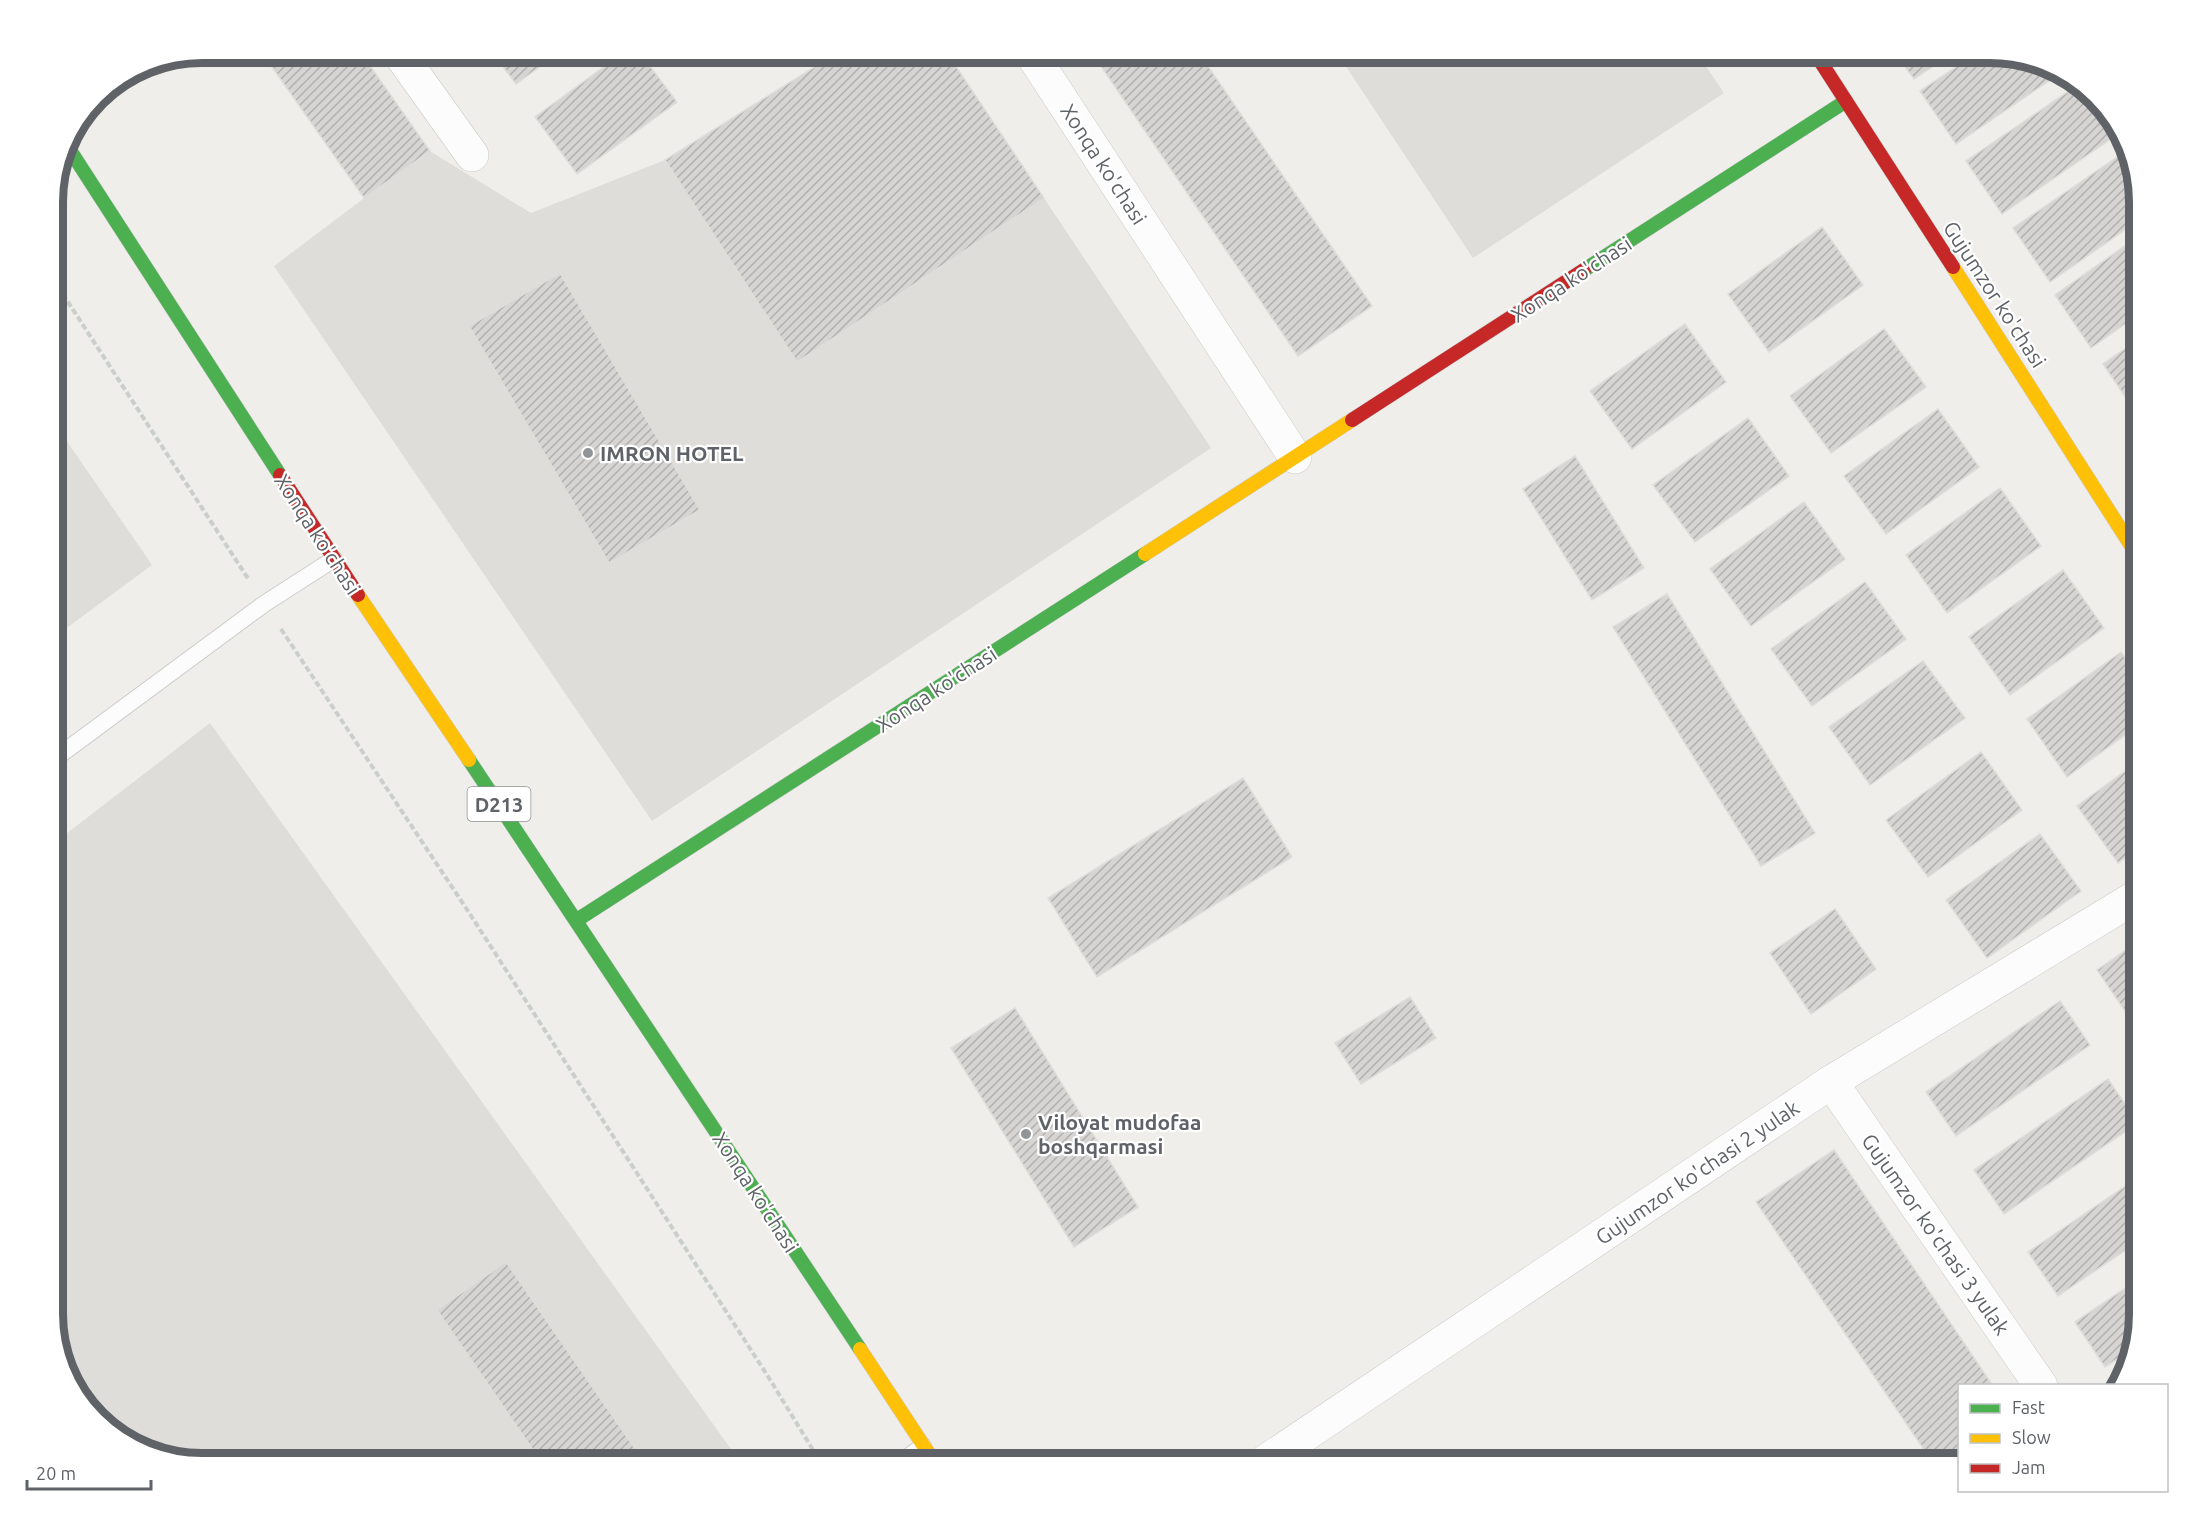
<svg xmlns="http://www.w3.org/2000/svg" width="2192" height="1516" font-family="Ubuntu,sans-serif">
	<defs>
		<pattern id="building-hatch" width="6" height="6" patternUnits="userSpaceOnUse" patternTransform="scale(1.5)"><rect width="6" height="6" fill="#d6d5d3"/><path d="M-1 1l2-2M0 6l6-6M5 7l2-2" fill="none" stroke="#b1b0af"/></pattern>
	</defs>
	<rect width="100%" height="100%" fill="#efeeea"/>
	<g fill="#dfddda">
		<polygon points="837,53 947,53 1211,448 652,821 274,266 428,150 531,213 665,160"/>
		<polygon points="1337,53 1697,53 1724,93 1473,258"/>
		<polygon points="53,421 152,565 53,638"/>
		<polygon points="210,723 741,1463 202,1463 119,1438 72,1388 53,1323 53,844"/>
	</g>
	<g fill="url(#building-hatch)" stroke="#deddd9" stroke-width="1.5">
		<polygon points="272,53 361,53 430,151 364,198 265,57"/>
		<polygon points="493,53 559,53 516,84"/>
		<polygon points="623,53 640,53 677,102 577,174 535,117"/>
		<polygon points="837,53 947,53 1044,198 797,362 665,160"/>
		<polygon points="1092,53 1199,53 1372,306 1298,356"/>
		<polygon points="1895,53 1953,53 1914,79"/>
		<polygon points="1977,53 1990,53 2059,74 1956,144 1920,91"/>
		<polygon points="2079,84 2120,128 2121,132 2002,214 1966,161"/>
		<polygon points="2126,151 2139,202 2139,220 2050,282 2013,228"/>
		<polygon points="1822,227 1863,285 1769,352 1728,294"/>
		<polygon points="2139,236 2139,314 2091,348 2055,295"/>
		<polygon points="560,273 700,510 609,563 469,326"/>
		<polygon points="1685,324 1726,382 1632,449 1590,391"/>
		<polygon points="1884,329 1926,387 1831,453 1790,396"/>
		<polygon points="2139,339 2139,417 2103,364"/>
		<polygon points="1938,409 1979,467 1886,534 1844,476"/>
		<polygon points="1748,418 1789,476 1695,542 1653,485"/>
		<polygon points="1575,456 1644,568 1592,600 1523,489"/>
		<polygon points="2000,488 2041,546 1947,613 1906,555"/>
		<polygon points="1804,502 1845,559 1751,626 1710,569"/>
		<polygon points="2063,570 2104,628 2010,695 1969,637"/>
		<polygon points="1865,582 1906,639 1812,706 1771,649"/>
		<polygon points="1667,594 1815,833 1761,866 1613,627"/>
		<polygon points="2121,652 2139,678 2139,725 2067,777 2027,719"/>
		<polygon points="1923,661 1965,718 1870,785 1829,727"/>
		<polygon points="1981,752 2022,810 1928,877 1886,820"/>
		<polygon points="2139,761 2139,848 2118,863 2077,806"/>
		<polygon points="1243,778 1292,857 1097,977 1048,898"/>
		<polygon points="2040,834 2081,891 1987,958 1946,900"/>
		<polygon points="1835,909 1876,969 1811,1014 1770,953"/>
		<polygon points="2139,941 2139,1006 2127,1014 2097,970"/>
		<polygon points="1410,997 1436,1038 1361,1084 1335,1043"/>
		<polygon points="2060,1001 2090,1045 1956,1136 1926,1092"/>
		<polygon points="1015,1008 1138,1207 1074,1247 951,1048"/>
		<polygon points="2108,1079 2138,1123 2004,1214 1974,1170"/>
		<polygon points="1834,1150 1993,1386 1960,1386 1960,1463 1933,1463 1756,1202"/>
		<polygon points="2139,1177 2139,1241 2058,1296 2028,1252"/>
		<polygon points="506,1262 645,1463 542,1463 437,1310"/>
		<polygon points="2139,1279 2139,1314 2128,1352 2105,1367 2075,1322"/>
	</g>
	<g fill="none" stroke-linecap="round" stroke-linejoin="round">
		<g stroke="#cbcccc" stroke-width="18">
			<g id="lane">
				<polyline points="53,760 264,604 334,559"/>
				<polyline points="900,1463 923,1446"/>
			</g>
		</g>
		<g stroke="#cbcccc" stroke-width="34">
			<g id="street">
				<polyline points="399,53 472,155"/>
				<polyline points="1031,53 1295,457"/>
				<polyline points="1831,1082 2041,1386"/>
				<polyline points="1263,1463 1831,1082 2139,895"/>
			</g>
		</g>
		<g stroke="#cacacb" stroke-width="15">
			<g id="fast">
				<polyline points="66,144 280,475"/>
				<polyline points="1584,270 1846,101"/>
				<polyline points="469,760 860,1349"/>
				<polyline points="577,920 1145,554"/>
			</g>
		</g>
		<g stroke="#cacacb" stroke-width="15">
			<g id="slow">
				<polyline points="1953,267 2139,558"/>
				<polyline points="1145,554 1352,420"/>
				<polyline points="358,595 469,760"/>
				<polyline points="860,1349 935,1463"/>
			</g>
		</g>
		<g stroke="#cacacb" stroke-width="15">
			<g id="jam">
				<polyline points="1815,53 1953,267"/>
				<polyline points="1352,420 1584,270"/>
				<polyline points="280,475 358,595"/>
			</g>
		</g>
		<g stroke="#cacfcc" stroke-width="4" stroke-dasharray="6 3" stroke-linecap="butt">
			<polyline points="53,279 249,580"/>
			<polyline points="281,629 466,908 769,1378 821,1463"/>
		</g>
		<use href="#lane" stroke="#fdfcfc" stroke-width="16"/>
		<use href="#street" stroke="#fdfcfc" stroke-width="33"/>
		<use href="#fast" stroke="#4caf50" stroke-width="14"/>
		<use href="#slow" stroke="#ffc107" stroke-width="14"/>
		<use href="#jam" stroke="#c62828" stroke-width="14"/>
	</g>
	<g fill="#919496" stroke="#fff" stroke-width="2">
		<circle cx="588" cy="453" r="6"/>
		<circle cx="1026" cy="1134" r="6"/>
	</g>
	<g text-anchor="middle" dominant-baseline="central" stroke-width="4.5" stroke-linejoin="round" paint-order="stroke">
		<rect fill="#fff" stroke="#8f9295" stroke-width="1.5" x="467.5" y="787" width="63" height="34" rx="4.5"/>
		<g font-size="20" font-weight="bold" fill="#5f6368">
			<text x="499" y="804">D213</text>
		</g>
		<g font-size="21" fill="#5f6368" stroke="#fff">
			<text transform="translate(1104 164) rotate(57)">Xonqa ko'chasi</text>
			<text transform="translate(1571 279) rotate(-33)">Xonqa ko'chasi</text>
			<text transform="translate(1995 294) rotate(57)">Gujumzor ko'chasi</text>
			<text transform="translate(318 534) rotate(57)">Xonqa ko'chasi</text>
			<text transform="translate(936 689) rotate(-33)">Xonqa ko'chasi</text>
			<text transform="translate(1697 1172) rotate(-34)">Gujumzor ko'chasi 2 yulak</text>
			<text transform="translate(756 1192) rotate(57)">Xonqa ko'chasi</text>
			<text transform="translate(1936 1234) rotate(55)">Gujumzor ko'chasi 3 yulak</text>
		</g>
		<g font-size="21" font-weight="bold" fill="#5f6368" stroke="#fff" text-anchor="start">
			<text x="600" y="453">IMRON HOTEL</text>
			<text x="1038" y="1122">Viloyat mudofaa<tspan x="1038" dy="24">boshqarmasi</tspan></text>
		</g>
	</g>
	<path d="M0 0H2192V1516H0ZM202 63H1990A139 139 0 0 1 2129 202V1314A139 139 0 0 1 1990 1453H202A139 139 0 0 1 63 1314V202A139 139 0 0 1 202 63Z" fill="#fff" fill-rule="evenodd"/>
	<path fill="none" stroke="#5f6368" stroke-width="8" d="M202 63H1990A139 139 0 0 1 2129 202V1314A139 139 0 0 1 1990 1453H202A139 139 0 0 1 63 1314V202A139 139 0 0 1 202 63Z"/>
	<rect x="1958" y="1384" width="210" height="108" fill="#ffffff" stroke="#bfc1c3" stroke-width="1.5"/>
	<rect x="1970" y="1404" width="30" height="9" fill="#4caf50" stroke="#bfc1c3" stroke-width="1.5"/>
	<text x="2012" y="1414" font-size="18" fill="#5f6368">Fast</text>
	<rect x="1970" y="1434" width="30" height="9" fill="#ffc107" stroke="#bfc1c3" stroke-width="1.5"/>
	<text x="2012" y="1444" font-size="18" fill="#5f6368">Slow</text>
	<rect x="1970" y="1464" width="30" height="9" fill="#c62828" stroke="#bfc1c3" stroke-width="1.5"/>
	<text x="2012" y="1474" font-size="18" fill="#5f6368">Jam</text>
	<path d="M27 1480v9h124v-9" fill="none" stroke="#5f6368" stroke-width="3"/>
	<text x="36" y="1480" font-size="18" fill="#5f6368" stroke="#ffffff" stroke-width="4.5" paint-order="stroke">20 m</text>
</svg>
